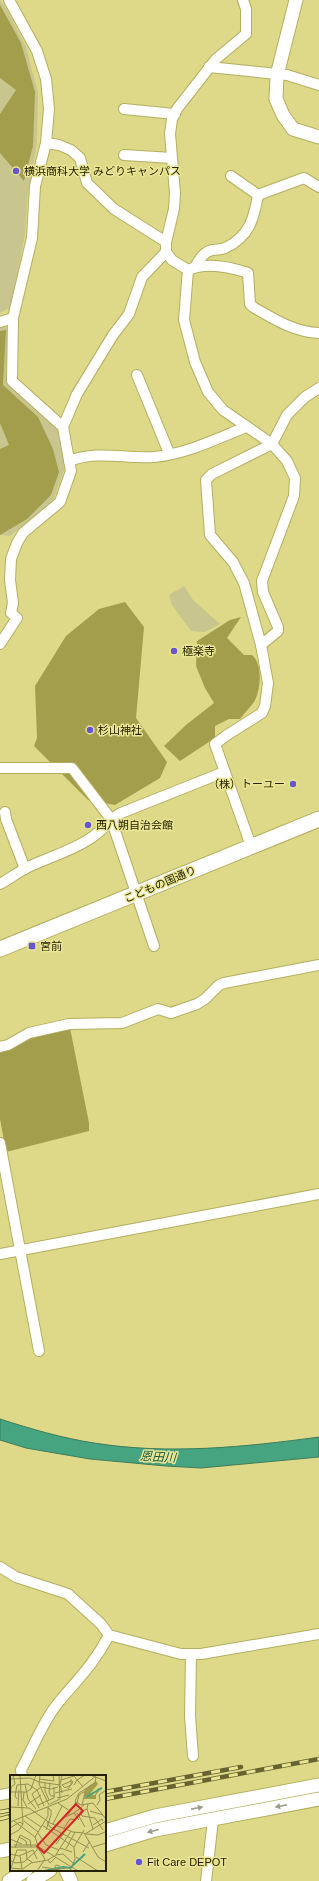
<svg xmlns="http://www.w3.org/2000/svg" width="319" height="1881" font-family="Helvetica,'Noto Sans JP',sans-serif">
	<rect width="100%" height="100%" fill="#ddd988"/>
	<g fill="#c8c58f">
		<polygon points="0,0 6,8 26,47 38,93 37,143 27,199 25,234 11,307 0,313"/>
		<polygon points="5,327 13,332 13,384 61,432 64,470 53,501 10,536 0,535 0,328"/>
		<polygon points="184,586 193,600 220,624 205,632 191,631 172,605 169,595"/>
	</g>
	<g fill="#a39e4c">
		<polygon points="0,5 21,43 35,92 33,146 24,181 0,153 0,114 16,90 0,78"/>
		<polygon points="6,330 3,385 38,417 53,449 59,472 51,495 27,519 0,535 0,449 9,445 0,423 0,331"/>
		<polygon points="125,602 144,627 136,718 167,762 160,778 115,805 88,800 34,746 37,738 35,686 66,636 99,609"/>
		<path d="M241,617L227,638L244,655H252C263,664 261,690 254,702C250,708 244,713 240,719H229L215,726V738L180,761L164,746L186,725L214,703L205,688L196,666L197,641L230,620Z"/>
		<polygon points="70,1028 89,1123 89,1131 6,1152 0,1119 0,1050 30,1038"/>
	</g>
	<path fill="#47a481" stroke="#3c7d5a" d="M0,1419C31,1429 62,1438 94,1443C168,1455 246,1447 319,1437V1457L201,1468L166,1466L90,1459L26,1448L0,1440Z"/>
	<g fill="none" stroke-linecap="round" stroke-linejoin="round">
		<g stroke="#b4af60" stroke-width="12">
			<g id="minor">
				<polyline points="9,0 37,51 46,79 49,109 46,143 35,186 32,238 13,318 12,381 63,427"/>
				<path d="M243,0L246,9V34L216,59L177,109L172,119L170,134L175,193L174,209L166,242V252L172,260L188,270C206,262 230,267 248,273L250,304L253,307C274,319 294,332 319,333"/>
				<polyline points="209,67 287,75 319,85"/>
				<polyline points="124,109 175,114"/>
				<polyline points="46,143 59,145 71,150 80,158 87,183 114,209 166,242"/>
				<polyline points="124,155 172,158"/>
				<polyline points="231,176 258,195"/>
				<polyline points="258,195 304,178 319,187"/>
				<path d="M195,267C199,260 204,251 213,250C217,249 221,250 225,248C249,237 254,219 258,195"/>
				<polyline points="188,270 184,320 195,362 208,392 223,410 272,444 287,461 295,478 294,496 262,581 263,592 278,627 278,631 261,645"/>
				<polyline points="0,322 13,318"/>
				<polyline points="137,375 169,453"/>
				<path d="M69,461C99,450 123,459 154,457C186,454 216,439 246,427"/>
				<polyline points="0,644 17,618 11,613 13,603 10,580 11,559 17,543 23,533 60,502 71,471 63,427 77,394 113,335 129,314 142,277 166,252"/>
				<path d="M0,768H72L111,819C92,846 55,854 26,868C17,873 9,879 0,884"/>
				<polyline points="5,812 6,819 25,869"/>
				<polyline points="251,846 215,744 227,735 262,713 265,706 268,683 261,645 244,583 233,562 210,535 206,480 212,474 272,444 287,415 305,397 319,388"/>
				<polyline points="154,946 111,819 121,813 224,772"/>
				<polyline points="0,1047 8,1045 29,1033 69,1024 122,1023 158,1009 171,1013 197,1004 205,999 219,985 224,983 319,965"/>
				<polyline points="0,1143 39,1351"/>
				<polyline points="0,1254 319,1194"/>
				<polyline points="0,1567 16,1577 68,1594 101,1624 109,1635 181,1654 201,1654 319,1634"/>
				<polyline points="191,1655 190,1716 193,1756"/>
				<path d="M22,1776L21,1770C33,1748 42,1723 58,1703C77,1680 95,1663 109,1635"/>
				<polyline points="0,1795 11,1793"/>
				<polyline points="206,1881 213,1820"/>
			</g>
		</g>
		<g stroke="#b4af60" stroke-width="15">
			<g id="tertiary">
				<polyline points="296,0 277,75 276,99 283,115 293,129 319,137"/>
				<polyline points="105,1831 155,1816 319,1785"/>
				<polyline points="105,1845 155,1830 319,1799"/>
				<polyline points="0,1851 11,1849"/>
				<polyline points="66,1870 71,1881"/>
				<polyline points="9,1881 26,1870"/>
				<polyline points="33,1881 50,1870"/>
			</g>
		</g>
		<g stroke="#b4af60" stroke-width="17">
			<polyline id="secondary" points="0,949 319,819"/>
		</g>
		<use href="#minor" stroke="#fff" stroke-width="10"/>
		<use href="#tertiary" stroke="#fff" stroke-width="13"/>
		<use href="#secondary" stroke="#fff" stroke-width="15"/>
		<g stroke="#666331" stroke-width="4.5">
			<g id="rail">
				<polyline points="105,1792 241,1767"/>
				<polyline points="105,1799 319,1759"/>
				<polyline points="0,1812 11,1810"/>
				<polyline points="0,1819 11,1816"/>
			</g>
		</g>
		<use href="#rail" stroke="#ebe694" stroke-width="3" stroke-dasharray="9" stroke-linecap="butt"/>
	</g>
	<defs><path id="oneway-solid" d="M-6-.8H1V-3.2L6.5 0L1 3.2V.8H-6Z"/></defs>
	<g fill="#9c9b8c">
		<use href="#oneway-solid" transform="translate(281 1806) rotate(169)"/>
		<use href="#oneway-solid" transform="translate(197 1808) rotate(-11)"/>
		<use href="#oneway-solid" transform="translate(153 1831) rotate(166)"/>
	</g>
	<g fill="#6755ce" stroke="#ebe694" stroke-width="1.5">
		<circle cx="16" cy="171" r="4"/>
		<circle cx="174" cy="651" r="4"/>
		<circle cx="90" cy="730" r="4"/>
		<circle cx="293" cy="784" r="4"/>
		<circle cx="88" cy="825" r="4"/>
		<rect x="28" y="942" width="8" height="8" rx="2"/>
		<circle cx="139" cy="1862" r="4"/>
	</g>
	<g text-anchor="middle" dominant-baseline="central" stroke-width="3" stroke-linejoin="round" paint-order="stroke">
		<g font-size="11" fill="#232100" stroke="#ebe694" text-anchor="start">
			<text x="24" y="171">横浜商科大学 みどりキャンパス</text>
			<text x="182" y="651">極楽寺</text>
			<text x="98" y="730">杉山神社</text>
			<text x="285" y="784" text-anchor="end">（株）トーユー</text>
			<text x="96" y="825">西八朔自治会館</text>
			<text x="40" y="946">宮前</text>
			<text x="147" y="1862">Fit Care DEPOT</text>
		</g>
		<g font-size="11" fill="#232100" stroke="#ebe694">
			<text transform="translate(160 884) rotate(-23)">こどもの国通り</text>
		</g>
		<g font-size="12" font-style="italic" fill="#135c43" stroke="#ebe694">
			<text transform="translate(158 1457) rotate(3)">恩田川</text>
		</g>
	</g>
	<g transform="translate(10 1775)">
		<rect width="96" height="96" fill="#ddd988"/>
		<path d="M86,6L88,9L80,19L85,20L87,14L92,12L86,20V24H74L75,14Z" fill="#a39e4c"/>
		<path fill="none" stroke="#47a481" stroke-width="2" d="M76,22L92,13M34,96L53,92L60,93L75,79"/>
		<path fill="none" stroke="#938f52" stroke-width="1" d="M30,0L29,9L39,30M52,0L50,10L52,18M63,0L73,12M80,0L96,6M86,2L85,8L69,18L65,26L71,30L83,28L96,44M0,4L20,3L29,7L50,10M29,4L44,6L43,0M51,5L64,1M35,8V16L39,25M40,8L39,17L41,21H45M15,9L18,24L26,34M64,10L67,5L75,0M58,14L63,7L61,6L59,7L52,10L55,13L61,10V4M0,17H16L21,14L26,0M14,17L13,25L17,32M45,18L62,14M47,23L59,20M7,24L5,21L7,10L18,9L27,15L34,31M0,25L1,12L5,9L3,0M48,28L60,36M67,28L69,20L75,16M18,29L31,20M40,29L50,24L49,0M78,29L77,34L83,54M28,30L44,23V12M72,30L75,17M87,30L90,25L89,20L96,15M8,31L9,15M0,32L19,33L40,48L63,57L74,58L88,82L96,87M29,33L22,19L31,12L41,14L48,12M77,34L70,37L72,41L85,43L93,55M80,36L93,40M67,38L75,52M58,40L66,27M15,41L31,52M53,43L64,38M69,45L64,38L74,30M4,46L25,62M14,46L28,57M0,47L57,24L87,0M37,47L40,52L79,73M43,49L52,31M32,50L64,72M83,50L92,44L93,46M0,53L10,47L13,49M54,53L60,44L66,45M36,55L41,40V35L38,33M28,58L36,70L49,75M75,59L96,46M76,59L88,60L95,57M0,60L9,55L13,49L10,0M9,62L16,66L17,71M0,64L12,69M46,69L54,58M4,70H26M0,72H29L68,96M83,72L96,68M5,73L10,60L20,65L21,72M50,73L62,77M56,74L65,57M73,77L80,66M0,79L9,81L23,75L27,84M46,80L53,79L64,89M10,81L12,94M45,81L61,56M66,82L88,96M0,85L5,88L14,87L27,75L28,71L25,62L38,41V32M38,85L40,88L46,82M32,92L44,94L46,90L50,91M0,93L13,94L21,88L38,85L44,81M1,93L7,75H16L17,84L22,87M27,96L35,84L28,73M39,96L56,93M60,96L65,84L64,72L74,55"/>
		<path fill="#d62828" fill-opacity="0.15" stroke="#d62828" stroke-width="2" d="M66,29L73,36L34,78L27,71Z"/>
		<rect width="96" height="96" fill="none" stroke="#232100" stroke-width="2"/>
	</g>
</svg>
